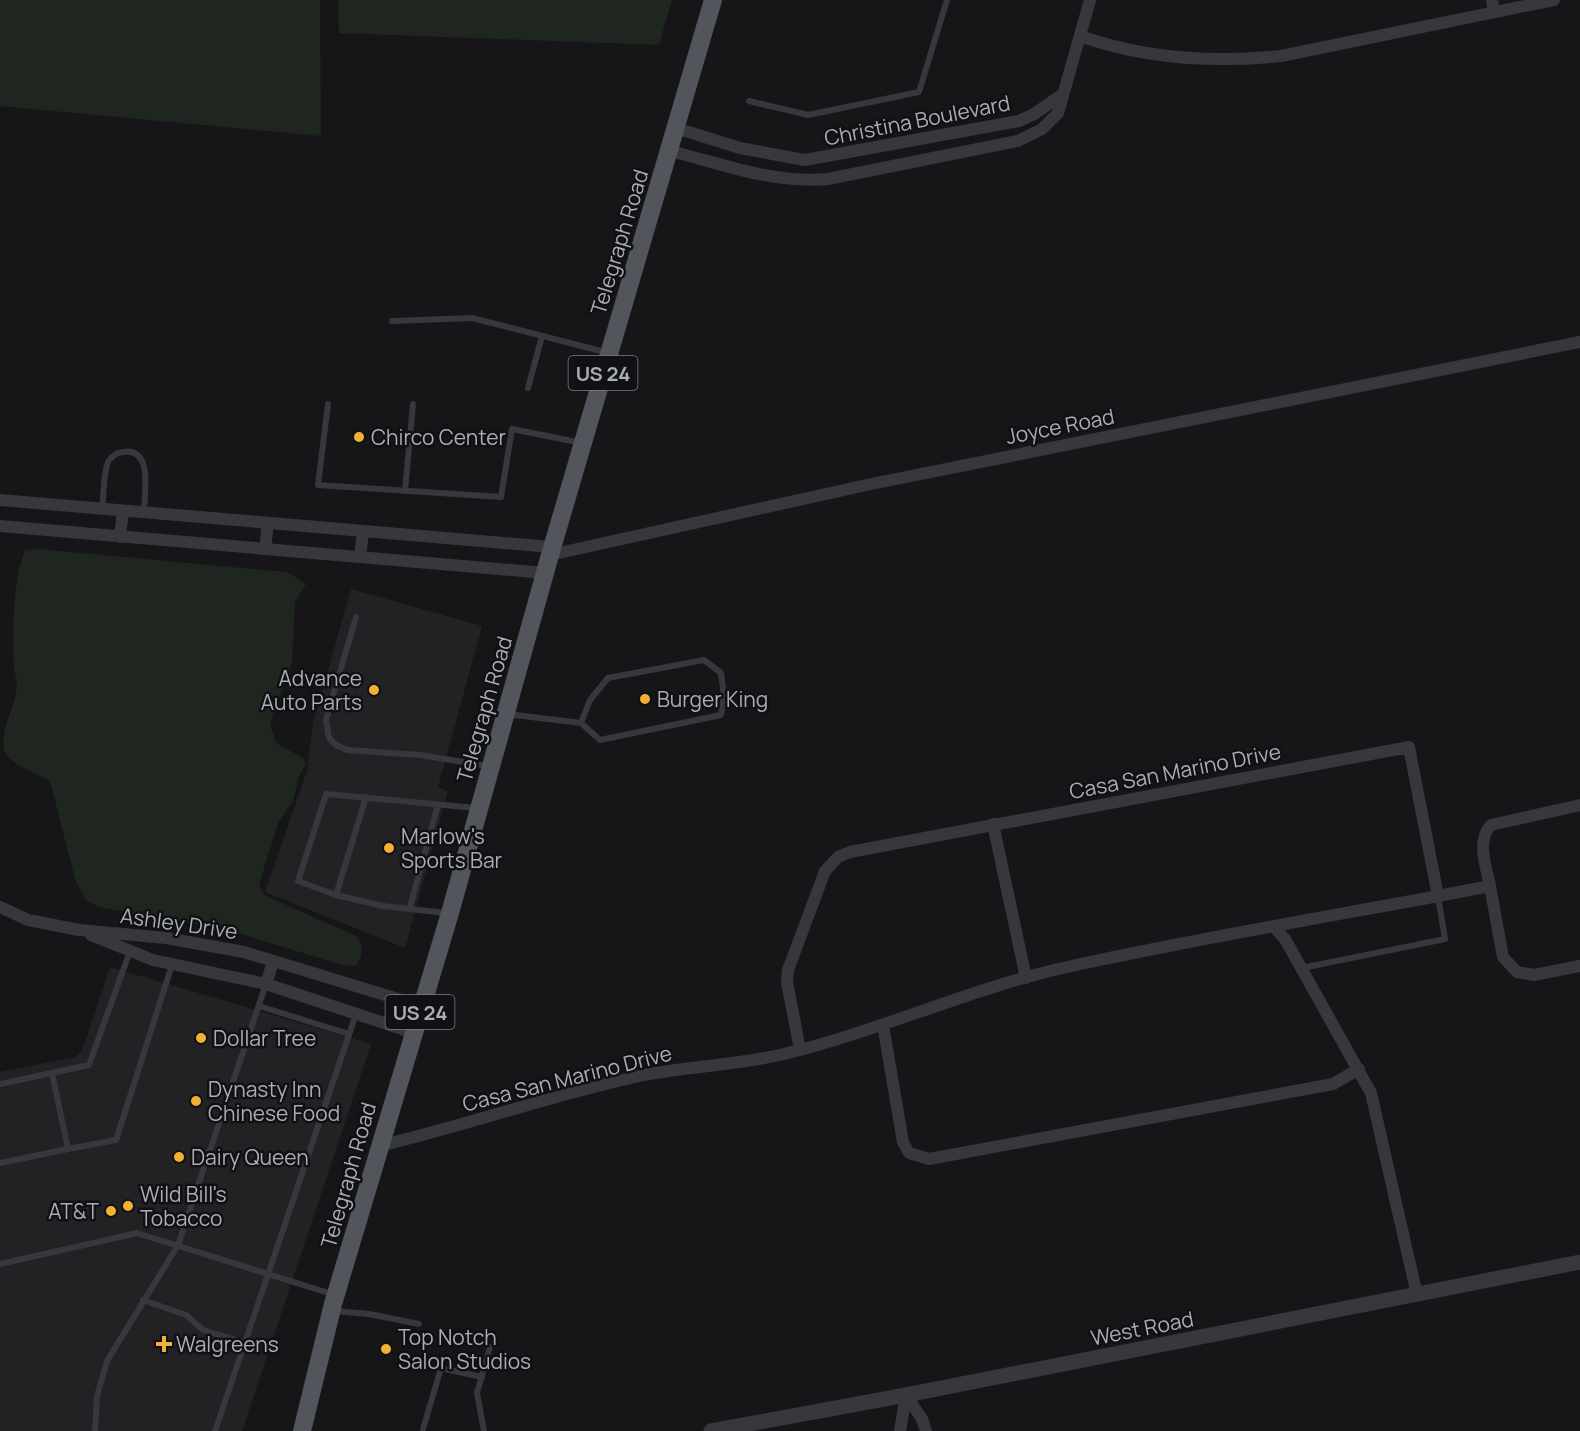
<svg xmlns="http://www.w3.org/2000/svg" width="1580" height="1431" font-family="Manrope,sans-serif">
	<rect width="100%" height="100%" fill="#161618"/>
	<g fill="#222225">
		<polygon points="351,589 482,626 438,787 448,791 405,948 265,892 307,771 313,723"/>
		<polygon points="110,967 371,1044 242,1431 0,1431 0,1072 75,1057 82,1051"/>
	</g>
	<g fill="#1e261f">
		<polygon points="0,0 320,0 321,136 0,106"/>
		<polygon points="338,0 672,0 659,45 339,33"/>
		<path d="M38,549L287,572L306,584L295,602L292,661L270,724L276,743L303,758L306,764L299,776L293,801L279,821L259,884L264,895L356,936L362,944L361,956L357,965L345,966L222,928L98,907L85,899L75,879L50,781C35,773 13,766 4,751C0,726 17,706 17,682C17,677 14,673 14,668C12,635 13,580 25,550Z"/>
	</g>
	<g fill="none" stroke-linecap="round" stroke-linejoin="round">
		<g stroke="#37383d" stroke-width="6">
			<polyline points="749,101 808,115 919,92 947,0"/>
			<polyline points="392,321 472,318 609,353"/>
			<polyline points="528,388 542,336"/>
			<polyline points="328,404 318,485 501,497 512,429 582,443"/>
			<polyline points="405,491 413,404"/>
			<path d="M102,509C104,495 103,475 108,462C111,457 117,452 123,452C154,447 144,495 144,512"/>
			<polyline points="356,617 326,720 329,738 336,745 347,750 420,755 488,766"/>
			<polyline points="507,714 581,723 600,740 721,715 724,696 721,673 704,660 608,678 590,700 581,723"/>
			<polyline points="336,895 366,797"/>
			<polyline points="410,907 438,805"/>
			<polyline points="446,913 383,906 336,895 298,881 326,794 476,808"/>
			<polyline points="1302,968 1445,939 1438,896"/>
			<polyline points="259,1006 349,1034"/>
			<polyline points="52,1073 68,1149 116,1140 172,965"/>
			<polyline points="0,1084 89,1065 130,951"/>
			<polyline points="0,1163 68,1149"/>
			<polyline points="0,1264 137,1233 335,1295"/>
			<polyline points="143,1300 186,1315 203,1330 246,1343"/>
			<polyline points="334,1311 369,1314 419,1324"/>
			<polyline points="423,1429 441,1368 482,1377"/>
			<polyline points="95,1431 97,1396 107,1361 178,1245 266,984"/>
			<polyline points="215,1431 356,1014"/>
			<polyline points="484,1431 477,1393 490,1347"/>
		</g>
		<g stroke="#37383d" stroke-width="12">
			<polyline points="1492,0 1494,12"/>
			<path d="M1080,36C1145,59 1213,63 1281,56L1554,0"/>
			<polyline points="676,128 740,148 805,160 1019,121 1034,114 1063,94"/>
			<path d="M670,151C723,164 773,184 828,179L1018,141L1042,129L1058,113L1090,0"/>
			<polyline points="0,500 552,547"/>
			<polyline points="0,526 545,573"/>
			<polyline points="120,537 123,511"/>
			<polyline points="265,549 268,523"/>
			<polyline points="550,555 871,484 1580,342"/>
			<polyline points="360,557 363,532"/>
			<polyline points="993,824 1026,978"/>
			<path d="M1490,886C1486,866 1476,841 1491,825L1580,805"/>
			<polyline points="1438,896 1490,886 1503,957 1517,972 1534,975 1580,966"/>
			<polyline points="0,907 28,920 79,930 166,938 244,952 421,1006"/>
			<polyline points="1274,927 1285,939 1371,1093 1417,1295"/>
			<polyline points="91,935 153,960 266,984 414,1033"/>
			<polyline points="266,984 273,962"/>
			<polyline points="883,1025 903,1142 909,1153 929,1159 1333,1084 1359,1069"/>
			<path d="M379,1146C468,1125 555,1094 644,1075C691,1066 738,1065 784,1054C880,1031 971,988 1067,967C1190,940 1314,919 1438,896L1409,747L850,852L838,857L825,871L788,970L787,982L800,1050"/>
			<polyline points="906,1395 922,1419 926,1431"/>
			<polyline points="900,1431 906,1395"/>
		</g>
		<polyline stroke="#37383d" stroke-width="15" points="711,1431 906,1395 1580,1262"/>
		<polyline stroke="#53555c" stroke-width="18" points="302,1431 333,1304 450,913 550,555 713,0"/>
	</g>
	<g fill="#f2b134" stroke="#111113" stroke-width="2">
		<circle cx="359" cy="437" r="6"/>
		<circle cx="374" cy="690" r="6"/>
		<circle cx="645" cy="699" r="6"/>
		<circle cx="389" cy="848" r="6"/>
		<circle cx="201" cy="1038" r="6"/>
		<circle cx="196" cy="1101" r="6"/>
		<circle cx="179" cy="1157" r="6"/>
		<circle cx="128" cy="1206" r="6"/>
		<circle cx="111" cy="1211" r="6"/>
		<path d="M161 1335h6v6h6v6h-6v6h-6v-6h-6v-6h6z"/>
		<circle cx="386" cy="1349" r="6"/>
	</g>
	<g text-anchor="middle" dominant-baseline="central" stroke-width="5" stroke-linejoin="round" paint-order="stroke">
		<g fill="#111113" stroke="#7b7e86" stroke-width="1.5">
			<rect x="568.5" y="356" width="69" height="34" rx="4.5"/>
			<rect x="385.5" y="995" width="69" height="34" rx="4.5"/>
		</g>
		<g font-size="20" font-weight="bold" fill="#a8adb8">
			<text x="603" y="373">US 24</text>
			<text x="420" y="1012">US 24</text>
		</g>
		<g font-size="21" fill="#a8adb8" stroke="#111113">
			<text transform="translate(917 120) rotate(-11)">Christina Boulevard</text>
			<text transform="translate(619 242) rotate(-73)">Telegraph Road</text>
			<text transform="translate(1060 426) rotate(-11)">Joyce Road</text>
			<text transform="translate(484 709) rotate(-74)">Telegraph Road</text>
			<text transform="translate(1175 771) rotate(-11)">Casa San Marino Drive</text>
			<text transform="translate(179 923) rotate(8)">Ashley Drive</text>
			<text transform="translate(567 1078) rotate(-14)">Casa San Marino Drive</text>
			<text transform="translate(348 1175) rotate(-74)">Telegraph Road</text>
			<text transform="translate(1142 1328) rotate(-11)">West Road</text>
		</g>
		<g font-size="21" fill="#a8adb8" stroke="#111113" text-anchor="start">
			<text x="371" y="437">Chirco Center</text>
			<text x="362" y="678" text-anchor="end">Advance<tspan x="362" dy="24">Auto Parts</tspan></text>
			<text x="657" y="699">Burger King</text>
			<text x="401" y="836">Marlow's<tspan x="401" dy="24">Sports Bar</tspan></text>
			<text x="213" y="1038">Dollar Tree</text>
			<text x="208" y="1089">Dynasty Inn<tspan x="208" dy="24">Chinese Food</tspan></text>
			<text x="191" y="1157">Dairy Queen</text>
			<text x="140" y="1194">Wild Bill's<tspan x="140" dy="24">Tobacco</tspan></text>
			<text x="99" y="1211" text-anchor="end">AT&amp;T</text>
			<text x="398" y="1337">Top Notch<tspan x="398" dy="24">Salon Studios</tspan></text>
			<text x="176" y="1344">Walgreens</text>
		</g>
	</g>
</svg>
